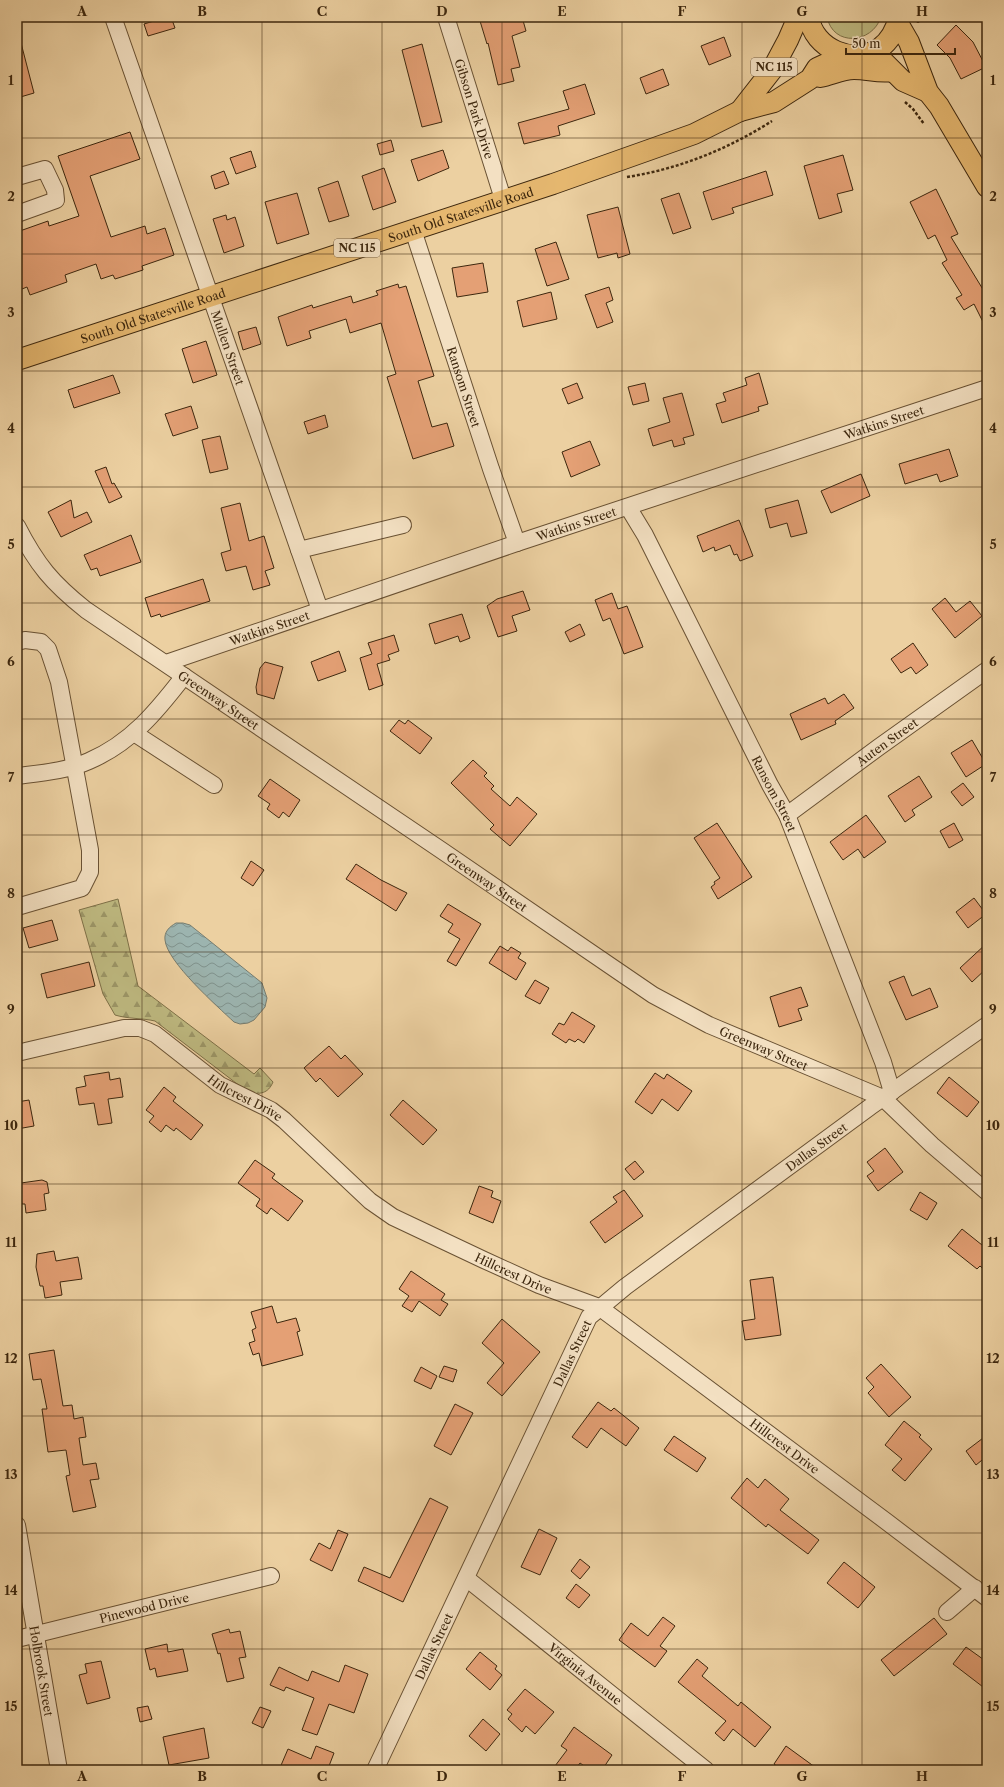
<svg xmlns="http://www.w3.org/2000/svg" width="1004" height="1787" font-family="'Libre Caslon Text',serif">
	<defs>
		<pattern id="forest-firs" width="22" height="20" patternUnits="userSpaceOnUse"><rect width="22" height="20" fill="#beb980"/><path d="M5 1l3.5 6h-7zM16 11l3.5 6h-7z" fill="#9c9667"/></pattern>
		<pattern id="water-waves" width="16" height="10" patternUnits="userSpaceOnUse"><rect width="16" height="10" fill="#9cb4af"/><path d="M0 5q4-4 8 0t8 0" fill="none" stroke="#80928d"/></pattern>
	</defs>
	<rect width="100%" height="100%" fill="#ecd0a1"/>
	<filter id="stains"><feTurbulence type="fractalNoise" baseFrequency=".005" numOctaves="4"/><feColorMatrix values="0 0 0 0 .2 0 0 0 0 .09 0 0 0 0 .02 0 0 0 .5 -.17"/></filter>
	<radialGradient id="worn" r=".72"><stop offset=".6" stop-color="#630" stop-opacity="0"/><stop offset="1" stop-color="#630" stop-opacity=".3"/></radialGradient>
	<path fill="#beb980" stroke="#7e7047" d="M827,17H881C872,44 833,47 827,17Z"/>
	<path fill="url(#forest-firs)" stroke="#7e7047" d="M118,899L138,986L254,1074L260,1068L273,1082C268,1094 260,1094 249,1093L155,1021C142,1018 128,1019 115,1015L103,994L79,910Z"/>
	<path fill="url(#water-waves)" stroke="#767c6f" d="M176,923H183L190,925L262,983L267,998L265,1007L254,1020L248,1023L240,1024L234,1022C217,1006 167,962 165,940C164,932 169,927 176,923Z"/>
	<g fill="#e4a075" stroke="#3d270e">
		<polygon points="167,17 171,17 175,28 148,36 144,24"/>
		<polygon points="492,17 522,17 526,31 512,36 520,67 511,69 514,81 498,85 488,43 487,44 480,21"/>
		<polygon points="956,25 973,42 986,67 961,79 950,58 937,45"/>
		<polygon points="724,37 731,56 709,65 701,46"/>
		<polygon points="21,43 34,93 17,98 17,44"/>
		<polygon points="422,44 442,122 422,127 402,50"/>
		<polygon points="663,69 669,85 646,94 640,78"/>
		<polygon points="585,84 595,114 558,126 560,135 524,144 518,123 569,109 563,91"/>
		<polygon points="130,132 140,159 90,176 111,237 145,226 147,234 165,228 174,255 142,266 143,270 115,279 113,275 101,279 96,264 65,275 67,282 30,295 27,287 17,291 17,232 48,221 49,226 79,216 58,156"/>
		<polygon points="391,140 394,151 380,155 377,144"/>
		<polygon points="443,150 449,168 418,181 411,160"/>
		<polygon points="251,151 256,167 236,174 230,158"/>
		<polygon points="843,155 853,190 837,194 842,212 819,219 804,166"/>
		<polygon points="384,168 396,202 373,210 362,176"/>
		<polygon points="224,171 229,184 215,189 211,176"/>
		<polygon points="766,171 773,195 732,208 734,213 712,220 703,192"/>
		<polygon points="338,181 349,216 329,222 318,188"/>
		<polygon points="936,189 958,234 951,237 987,296 987,330 974,304 964,310 956,298 962,295 942,263 947,260 935,235 928,239 910,202"/>
		<polygon points="297,193 309,234 277,244 265,202"/>
		<polygon points="679,193 691,228 673,234 661,199"/>
		<polygon points="618,207 630,254 618,258 617,253 598,258 587,215"/>
		<polygon points="226,215 227,220 235,217 244,246 224,253 213,219"/>
		<polygon points="556,242 569,279 547,286 535,249"/>
		<polygon points="483,263 488,292 457,297 452,268"/>
		<polygon points="398,284 399,288 406,286 434,376 418,381 432,427 447,423 454,446 413,459 387,377 396,374 381,323 350,333 346,319 309,331 311,338 287,346 278,317 312,305 313,308 351,296 353,303 378,295 376,291"/>
		<polygon points="609,287 613,300 606,303 613,322 597,328 585,295"/>
		<polygon points="551,292 557,319 523,327 517,301"/>
		<polygon points="256,327 261,344 243,350 238,332"/>
		<polygon points="206,341 217,375 193,383 182,349"/>
		<polygon points="759,373 768,404 758,407 759,411 722,423 716,404 726,401 723,393 747,385 745,378"/>
		<polygon points="113,375 120,393 74,408 68,390"/>
		<polygon points="577,383 583,398 568,404 562,389"/>
		<polygon points="645,383 649,401 633,405 628,387"/>
		<polygon points="682,393 694,435 683,438 685,444 674,447 672,440 653,446 648,429 670,422 663,398"/>
		<polygon points="191,406 198,428 173,436 165,414"/>
		<polygon points="325,415 328,427 308,434 304,422"/>
		<polygon points="220,436 228,469 210,473 202,440"/>
		<polygon points="590,441 600,465 571,477 562,452"/>
		<polygon points="949,449 958,476 940,482 937,474 905,484 899,464"/>
		<polygon points="106,467 112,484 114,483 122,497 109,503 95,471"/>
		<polygon points="861,474 870,496 831,513 821,491"/>
		<polygon points="71,500 74,518 87,512 92,522 61,537 48,512"/>
		<polygon points="798,500 807,533 791,537 787,523 770,528 765,509"/>
		<polygon points="240,503 249,541 264,536 274,568 265,571 270,585 253,590 246,566 226,571 221,553 231,550 221,508"/>
		<polygon points="739,520 753,556 740,561 737,554 734,555 730,545 715,551 714,547 703,552 697,536"/>
		<polygon points="131,535 141,562 100,576 97,568 91,570 84,555"/>
		<polygon points="203,579 210,601 161,617 160,614 151,617 145,598"/>
		<polygon points="523,591 530,610 512,616 517,631 498,637 487,606 497,599"/>
		<polygon points="612,593 618,609 627,606 643,647 624,654 610,618 603,621 595,600"/>
		<polygon points="945,598 956,612 970,601 982,616 955,638 932,609"/>
		<polygon points="462,614 470,638 460,642 458,636 435,644 429,624"/>
		<polygon points="580,624 585,635 570,642 565,632"/>
		<polygon points="394,635 399,651 388,655 390,660 377,664 383,685 369,690 360,658 372,654 368,643"/>
		<polygon points="913,643 928,665 916,674 911,667 901,673 891,659"/>
		<polygon points="339,651 346,671 318,681 311,662"/>
		<polygon points="265,662 283,667 274,699 257,694 256,687 260,668"/>
		<polygon points="844,694 854,708 835,721 836,724 801,740 790,714 825,698 828,704"/>
		<polygon points="399,720 405,724 408,720 432,738 420,754 390,731"/>
		<polygon points="972,740 986,764 966,777 951,753"/>
		<polygon points="473,760 487,773 484,776 494,786 491,789 510,806 517,797 537,814 510,846 490,829 494,825 451,783"/>
		<polygon points="919,776 932,797 912,810 915,815 905,822 888,796"/>
		<polygon points="270,779 300,800 289,817 283,812 279,818 267,809 270,804 258,796"/>
		<polygon points="963,783 974,797 962,806 951,792"/>
		<polygon points="866,815 886,842 864,858 858,849 843,860 830,842"/>
		<polygon points="717,823 752,877 718,899 711,887 715,884 714,882 720,878 694,838"/>
		<polygon points="954,823 963,840 949,848 940,831"/>
		<polygon points="251,861 264,870 253,886 241,878"/>
		<polygon points="356,864 381,880 407,893 396,911 346,879"/>
		<polygon points="974,898 986,914 968,928 956,912"/>
		<polygon points="448,904 481,924 456,966 447,961 460,939 448,932 453,924 440,916"/>
		<polygon points="52,920 58,940 29,948 23,928"/>
		<polygon points="987,943 987,968 972,982 960,968"/>
		<polygon points="500,946 508,951 511,947 521,953 518,958 526,963 516,980 489,963"/>
		<polygon points="89,962 95,986 47,998 41,974"/>
		<polygon points="904,976 912,996 930,988 938,1007 906,1020 889,982"/>
		<polygon points="535,980 549,988 540,1004 525,996"/>
		<polygon points="801,987 808,1006 798,1009 802,1020 779,1027 770,997"/>
		<polygon points="572,1012 595,1026 584,1043 578,1039 575,1042 569,1039 566,1043 552,1034 559,1023 564,1025"/>
		<polygon points="329,1046 341,1059 345,1055 363,1074 338,1097 320,1078 316,1082 304,1068"/>
		<polygon points="109,1072 110,1080 120,1078 123,1097 108,1099 112,1123 98,1125 94,1103 79,1105 76,1088 86,1086 84,1076"/>
		<polygon points="655,1073 664,1079 667,1074 692,1091 678,1111 662,1099 652,1114 635,1102"/>
		<polygon points="949,1077 979,1102 967,1117 937,1093"/>
		<polygon points="164,1087 176,1097 173,1101 203,1125 191,1140 176,1128 174,1131 166,1125 161,1132 149,1122 154,1116 146,1110"/>
		<polygon points="29,1100 34,1126 17,1129 17,1102"/>
		<polygon points="403,1100 437,1130 423,1145 390,1115"/>
		<polygon points="885,1148 903,1172 878,1191 867,1176 874,1171 867,1162"/>
		<polygon points="255,1160 275,1174 272,1178 303,1201 288,1221 271,1208 267,1214 256,1206 260,1199 238,1183"/>
		<polygon points="635,1161 644,1172 634,1180 625,1169"/>
		<polygon points="42,1180 47,1182 49,1193 44,1194 46,1210 26,1213 25,1204 22,1204 19,1188 21,1183"/>
		<polygon points="479,1186 493,1191 491,1197 501,1201 493,1223 469,1213"/>
		<polygon points="624,1190 643,1216 605,1243 590,1222 617,1202 613,1197"/>
		<polygon points="920,1192 937,1203 927,1220 910,1210"/>
		<polygon points="962,1229 987,1249 987,1272 980,1266 977,1269 948,1246"/>
		<polygon points="54,1251 56,1261 78,1257 82,1279 60,1282 62,1295 45,1298 43,1286 40,1286 36,1267 37,1254"/>
		<polygon points="411,1271 445,1294 441,1300 448,1304 440,1316 419,1301 412,1312 402,1306 409,1296 399,1289"/>
		<polygon points="773,1277 781,1335 745,1340 742,1321 755,1319 750,1280"/>
		<polygon points="272,1306 277,1323 296,1318 300,1331 297,1332 303,1355 262,1366 259,1353 253,1355 249,1343 255,1341 252,1330 256,1328 251,1312"/>
		<polygon points="502,1319 540,1352 502,1396 487,1383 504,1363 482,1343"/>
		<polygon points="54,1350 63,1406 72,1405 74,1419 83,1417 86,1437 79,1438 83,1465 96,1463 99,1479 90,1480 96,1507 73,1512 66,1476 70,1475 66,1450 48,1452 42,1409 47,1409 41,1379 33,1380 29,1354"/>
		<polygon points="881,1364 911,1397 889,1417 868,1393 874,1387 866,1378"/>
		<polygon points="444,1366 457,1370 453,1382 439,1377"/>
		<polygon points="421,1367 437,1376 431,1389 414,1381"/>
		<polygon points="598,1402 611,1411 614,1408 639,1428 626,1446 601,1428 587,1448 572,1437"/>
		<polygon points="455,1404 473,1413 451,1455 434,1446"/>
		<polygon points="904,1421 921,1435 919,1437 932,1449 905,1481 892,1470 902,1459 885,1445"/>
		<polygon points="987,1435 987,1456 976,1465 966,1451"/>
		<polygon points="674,1436 706,1458 697,1472 664,1450"/>
		<polygon points="747,1478 758,1488 765,1479 789,1499 780,1510 819,1540 808,1554 768,1524 766,1527 731,1498"/>
		<polygon points="430,1498 448,1507 403,1602 358,1581 364,1567 390,1578"/>
		<polygon points="539,1529 557,1538 540,1575 521,1567"/>
		<polygon points="338,1530 348,1534 332,1571 310,1560 319,1543 330,1549"/>
		<polygon points="580,1559 590,1567 580,1579 571,1571"/>
		<polygon points="844,1562 875,1587 858,1608 827,1583"/>
		<polygon points="576,1584 590,1595 579,1608 566,1598"/>
		<polygon points="663,1617 675,1626 660,1646 667,1651 655,1667 619,1640 631,1623 648,1636"/>
		<polygon points="934,1618 947,1634 894,1676 881,1660"/>
		<polygon points="229,1629 230,1633 240,1631 246,1657 239,1658 244,1678 227,1682 220,1653 218,1654 212,1634"/>
		<polygon points="167,1644 168,1652 183,1649 188,1671 157,1677 155,1668 150,1670 145,1649"/>
		<polygon points="966,1647 987,1662 987,1690 953,1664"/>
		<polygon points="480,1652 497,1666 495,1669 502,1675 490,1690 466,1669"/>
		<polygon points="697,1659 708,1668 702,1676 738,1706 741,1702 771,1727 755,1747 733,1729 724,1741 715,1733 726,1721 678,1682"/>
		<polygon points="101,1661 110,1698 87,1704 79,1675 87,1673 85,1664"/>
		<polygon points="345,1665 368,1674 354,1713 329,1704 317,1735 302,1730 314,1698 286,1687 284,1691 270,1685 279,1667 308,1681 312,1671 339,1682"/>
		<polygon points="525,1689 554,1712 535,1734 526,1726 522,1732 508,1719 512,1714 507,1710"/>
		<polygon points="148,1706 152,1719 140,1722 137,1708"/>
		<polygon points="260,1707 271,1711 263,1728 252,1723"/>
		<polygon points="483,1719 500,1734 486,1751 469,1736"/>
		<polygon points="574,1727 612,1755 602,1770 590,1770 580,1763 575,1770 552,1770 567,1750 561,1746"/>
		<polygon points="204,1728 209,1758 169,1765 163,1737"/>
		<polygon points="316,1746 334,1753 329,1766 337,1770 279,1770 288,1749 311,1759"/>
		<polygon points="786,1746 819,1770 782,1770 774,1764"/>
	</g>
	<g fill="none" stroke-linecap="round" stroke-linejoin="round">
		<g stroke="#695133" stroke-width="18">
			<g id="minor">
				<path id="s1" d="M113,17L320,610"/>
				<path id="s2" d="M446,17L503,199"/>
				<polyline points="17,177 45,169 55,190 56,200 17,214"/>
				<path id="s3" d="M413,230L491,469L517,543"/>
				<path id="s4" d="M628,507L645,535L770,785L787,815L883,1062L892,1092"/>
				<path id="s5" d="M17,526C37,565 52,583 86,610L441,850L653,995L709,1025L883,1098L932,1145L987,1192"/>
				<polyline points="299,550 403,525"/>
				<polyline points="17,642 25,640 41,642 48,649 59,682 90,850 90,872 82,888 17,907"/>
				<path id="s6" d="M166,663L517,543L987,388"/>
				<polyline points="134,733 214,785"/>
				<path d="M17,776C41,773 67,771 89,761C131,743 157,711 184,676"/>
				<path id="s7" d="M787,815L879,747L987,670"/>
				<path id="s8" d="M17,1053L124,1028H140L155,1034L220,1085L271,1110L284,1120L370,1201L393,1217L484,1260L539,1285L599,1307L887,1522L987,1598"/>
				<path id="s9" d="M17,1525L59,1770"/>
				<path id="s10" d="M466,1578L706,1770"/>
				<polyline points="947,1612 975,1588"/>
				<path id="s11" d="M17,1639L271,1576"/>
				<path id="s12" d="M375,1770L589,1317L625,1287L870,1107L987,1025"/>
			</g>
		</g>
		<g stroke="#3d270e" stroke-width="22">
			<g id="major">
				<path d="M809,17C813,49 854,66 880,48C891,40 896,29 899,17"/>
				<polyline points="898,23 909,42 928,92 939,106 987,187"/>
				<polyline points="883,61 903,81 928,92"/>
				<path d="M820,77C831,75 842,69 854,69C868,69 878,73 892,71"/>
				<polyline points="740,111 772,70 788,40 798,17"/>
				<path id="s13" d="M17,360L553,184L694,134L740,111L774,102L810,79L817,68L845,55"/>
			</g>
		</g>
		<g stroke="#3d270e" stroke-width="2.5" stroke-dasharray="3 2" stroke-linecap="butt">
			<polyline points="918,17 918,23"/>
			<polyline points="905,102 913,109 924,124"/>
			<path d="M627,177C679,169 728,149 772,121"/>
		</g>
		<use href="#minor" stroke="#f3e0c2" stroke-width="16"/>
		<use href="#major" stroke="#e6b870" stroke-width="20"/>
	</g>
	<path fill="none" stroke="#3d270e" stroke-width="1" stroke-opacity="0.55" d="M142,17V1770M262,17V1770M382,17V1770M502,17V1770M622,17V1770M742,17V1770M862,17V1770M17,138H987M17,254H987M17,371H987M17,487H987M17,603H987M17,719H987M17,835H987M17,952H987M17,1068H987M17,1184H987M17,1300H987M17,1416H987M17,1533H987M17,1649H987"/>
	<g text-anchor="middle" dominant-baseline="central" stroke-width="3.5" stroke-linejoin="round" paint-order="stroke">
		<g fill="#f3e0c2" stroke="#745e44" stroke-width="1">
			<rect x="751" y="58" width="46" height="18" rx="3"/>
			<rect x="334" y="239" width="46" height="18" rx="3"/>
		</g>
		<g font-size="11" font-weight="bold" fill="#3d270e">
			<text x="774" y="67">NC 115</text>
			<text x="357" y="248">NC 115</text>
		</g>
		<g font-size="12" fill="#3d270e" stroke="#f3e0c2">
			<text stroke="none"><textPath href="#s2" startOffset="96">Gibson Park Drive</textPath></text>
			<text stroke="none"><textPath href="#s13" startOffset="467">South Old Statesville Road</textPath></text>
			<text stroke="none"><textPath href="#s13" startOffset="143">South Old Statesville Road</textPath></text>
			<text stroke="none"><textPath href="#s1" startOffset="350">Mullen Street</textPath></text>
			<text stroke="none"><textPath href="#s3" startOffset="165">Ransom Street</textPath></text>
			<text stroke="none"><textPath href="#s6" startOffset="757">Watkins Street</textPath></text>
			<text stroke="none"><textPath href="#s6" startOffset="433">Watkins Street</textPath></text>
			<text stroke="none"><textPath href="#s6" startOffset="109">Watkins Street</textPath></text>
			<text stroke="none"><textPath href="#s5" startOffset="270">Greenway Street</textPath></text>
			<text stroke="none"><textPath href="#s7" startOffset="124">Auten Street</textPath></text>
			<text stroke="none"><textPath href="#s4" startOffset="322">Ransom Street</textPath></text>
			<text stroke="none"><textPath href="#s5" startOffset="594">Greenway Street</textPath></text>
			<text stroke="none"><textPath href="#s5" startOffset="918">Greenway Street</textPath></text>
			<text stroke="none"><textPath href="#s8" startOffset="253">Hillcrest Drive</textPath></text>
			<text stroke="none"><textPath href="#s12" startOffset="785">Dallas Street</textPath></text>
			<text stroke="none"><textPath href="#s8" startOffset="577">Hillcrest Drive</textPath></text>
			<text stroke="none"><textPath href="#s12" startOffset="461">Dallas Street</textPath></text>
			<text stroke="none"><textPath href="#s8" startOffset="901">Hillcrest Drive</textPath></text>
			<text stroke="none"><textPath href="#s11" startOffset="131">Pinewood Drive</textPath></text>
			<text stroke="none"><textPath href="#s12" startOffset="137">Dallas Street</textPath></text>
			<text stroke="none"><textPath href="#s9" startOffset="148">Holbrook Street</textPath></text>
			<text stroke="none"><textPath href="#s10" startOffset="153">Virginia Avenue</textPath></text>
		</g>
	</g>
	<rect width="1004" height="1787" fill="none" stroke="#ecd0a1" stroke-width="44"/>
	<path d="M846 48v6h109v-6" fill="none" stroke="#3d270e" stroke-width="2"/>
	<text x="852" y="48" font-size="12" fill="#3d270e" stroke="#f3e0c2" stroke-width="3" paint-order="stroke">50 m</text>
	<rect x="22" y="22" width="960" height="1743" fill="none" stroke="#3d270e" stroke-width="1.5"/>
	<g font-size="13" text-anchor="middle" font-weight="bold" fill="#3d270e">
		<text x="82" y="16">A</text>
		<text x="202" y="16">B</text>
		<text x="322" y="16">C</text>
		<text x="442" y="16">D</text>
		<text x="562" y="16">E</text>
		<text x="682" y="16">F</text>
		<text x="802" y="16">G</text>
		<text x="922" y="16">H</text>
		<text x="11" y="85">1</text>
		<text x="993" y="85">1</text>
		<text x="11" y="201">2</text>
		<text x="993" y="201">2</text>
		<text x="11" y="317">3</text>
		<text x="993" y="317">3</text>
		<text x="11" y="433">4</text>
		<text x="993" y="433">4</text>
		<text x="11" y="549">5</text>
		<text x="993" y="549">5</text>
		<text x="11" y="666">6</text>
		<text x="993" y="666">6</text>
		<text x="11" y="782">7</text>
		<text x="993" y="782">7</text>
		<text x="11" y="898">8</text>
		<text x="993" y="898">8</text>
		<text x="11" y="1014">9</text>
		<text x="993" y="1014">9</text>
		<text x="11" y="1130">10</text>
		<text x="993" y="1130">10</text>
		<text x="11" y="1247">11</text>
		<text x="993" y="1247">11</text>
		<text x="11" y="1363">12</text>
		<text x="993" y="1363">12</text>
		<text x="11" y="1479">13</text>
		<text x="993" y="1479">13</text>
		<text x="11" y="1595">14</text>
		<text x="993" y="1595">14</text>
		<text x="11" y="1711">15</text>
		<text x="993" y="1711">15</text>
		<text x="82" y="1781">A</text>
		<text x="202" y="1781">B</text>
		<text x="322" y="1781">C</text>
		<text x="442" y="1781">D</text>
		<text x="562" y="1781">E</text>
		<text x="682" y="1781">F</text>
		<text x="802" y="1781">G</text>
		<text x="922" y="1781">H</text>
	</g>
	<rect width="100%" height="100%" filter="url(#stains)"/>
	<rect width="100%" height="100%" fill="url(#worn)"/>
</svg>
